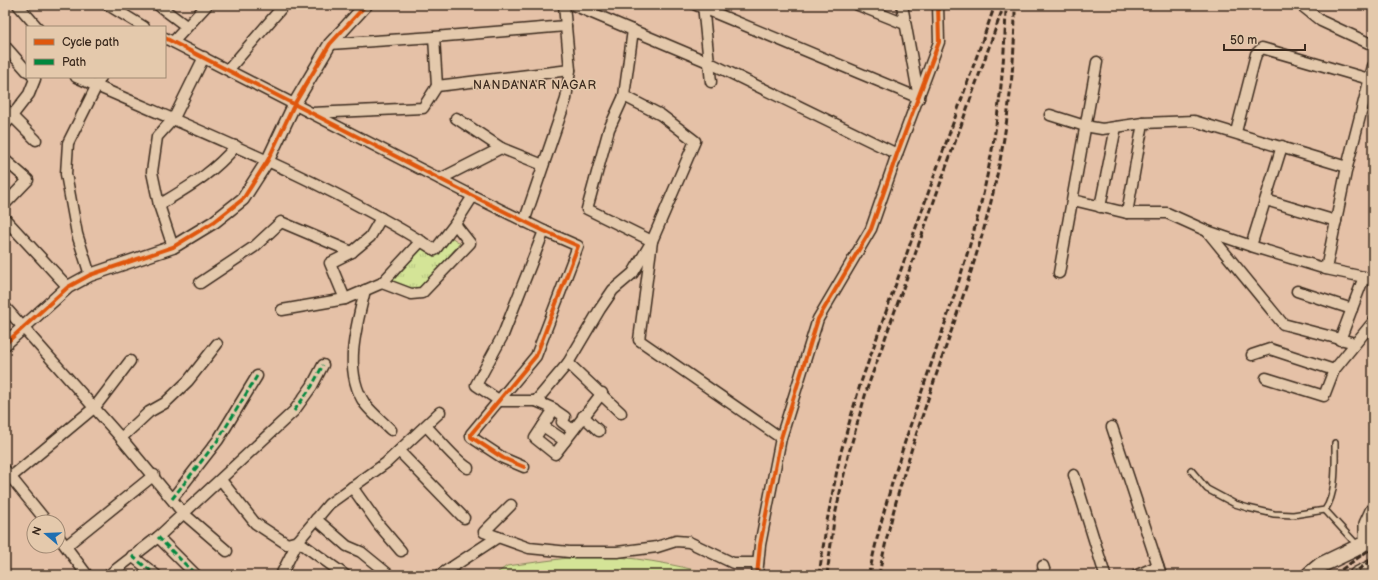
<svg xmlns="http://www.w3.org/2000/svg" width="1378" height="580" font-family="'Balsamiq Sans',sans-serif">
	<defs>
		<pattern id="grass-tufts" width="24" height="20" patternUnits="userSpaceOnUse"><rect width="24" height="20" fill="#d4e497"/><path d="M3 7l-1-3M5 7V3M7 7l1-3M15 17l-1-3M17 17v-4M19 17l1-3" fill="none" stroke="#b7c482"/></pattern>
	</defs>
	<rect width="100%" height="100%" fill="#e5c1a7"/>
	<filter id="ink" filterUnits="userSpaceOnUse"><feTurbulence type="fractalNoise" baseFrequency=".025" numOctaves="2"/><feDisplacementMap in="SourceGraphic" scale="8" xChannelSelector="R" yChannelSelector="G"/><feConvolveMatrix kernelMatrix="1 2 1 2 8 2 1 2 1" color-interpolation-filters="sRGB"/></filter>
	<g filter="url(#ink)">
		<polygon fill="url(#grass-tufts)" stroke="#88875a" points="451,237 460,243 421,289 410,291 392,282 422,247 434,257"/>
		<path fill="#d4e497" stroke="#88875a" d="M590,555C632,557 672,563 713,575H494L507,566Z"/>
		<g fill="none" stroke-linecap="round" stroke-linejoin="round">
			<g stroke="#3b2a1e" stroke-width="8">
				<g id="service">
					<path d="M1191,470L1207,489L1235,504L1248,508L1274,514L1293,515L1325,510C1337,492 1335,464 1335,443"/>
					<polyline points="1325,510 1358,546"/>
				</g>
			</g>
			<g stroke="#3b2a1e" stroke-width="13">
				<g id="minor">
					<polyline points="18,5 37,27"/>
					<polyline points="108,5 144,27"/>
					<polyline points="158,5 186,26"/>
					<polyline points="573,5 708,62 897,154"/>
					<polyline points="696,5 919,98"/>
					<polyline points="703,5 711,82"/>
					<polyline points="858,5 905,24"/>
					<polyline points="902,5 919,98"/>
					<polyline points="1301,5 1321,21 1373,45"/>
					<polyline points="434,37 437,86"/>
					<polyline points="165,38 473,196 544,231 578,246 536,356 471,434 471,437 503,458 524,467"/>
					<polyline points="173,42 207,5"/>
					<polyline points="330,44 434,37 566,26"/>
					<polyline points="5,46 27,71"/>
					<polyline points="229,69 284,5"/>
					<path d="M76,77C198,131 323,179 435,250L455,224L473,196"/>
					<polyline points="624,96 609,129 587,209 652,241 639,340 781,438"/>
					<polyline points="5,109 36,140"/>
					<polyline points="312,113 423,108 437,86 570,70"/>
					<polyline points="1050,115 1085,126 1102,129 1143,123 1194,121 1347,167"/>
					<polyline points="456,118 501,148"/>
					<polyline points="5,125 29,94 35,79 33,77"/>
					<polyline points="1236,132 1256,54 1262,48 1369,79"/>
					<polyline points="5,160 28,180 5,204"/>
					<polyline points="440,179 501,148 543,165"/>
					<polyline points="1073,200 1127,213 1167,213 1207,231 1251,246 1326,269 1364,277 1373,281"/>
					<polyline points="1266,200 1336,221"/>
					<path d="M159,205C190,186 212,174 236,146"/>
					<polyline points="1100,207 1116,127"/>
					<polyline points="1127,213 1143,123"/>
					<polyline points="5,219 68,287"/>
					<polyline points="524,222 566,99 570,70 564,5"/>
					<polyline points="544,231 503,335 476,385 500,401 536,401 552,408 565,417 562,422 573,430"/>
					<polyline points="1207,231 1283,324 1355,343"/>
					<polyline points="1251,246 1282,146"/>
					<polyline points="173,247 159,205 152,172 157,137 174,118 204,57"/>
					<polyline points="1326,269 1347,167 1373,66"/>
					<polyline points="1059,273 1097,62"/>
					<polyline points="90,275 77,234 66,174 68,143 101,77"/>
					<polyline points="200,283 254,247 281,222 352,252"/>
					<polyline points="382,283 411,294 422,293 470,243 455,224"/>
					<path d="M365,290C357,326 342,370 365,404C372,413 383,422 391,430"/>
					<polyline points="1297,291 1352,309"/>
					<polyline points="345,299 330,263 352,252 370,237 381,218"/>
					<polyline points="5,307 121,438 183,513 227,551"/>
					<polyline points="282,310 345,299 382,283 421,241"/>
					<polyline points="1340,340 1364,277"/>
					<polyline points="1252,355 1270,349 1334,370"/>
					<polyline points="568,363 621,413"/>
					<polyline points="1266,378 1324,396 1334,370 1373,322"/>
					<polyline points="536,401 568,363 600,309 613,290 633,273 652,241 695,141 661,115 624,96 633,30"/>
					<polyline points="554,409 535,438 555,454 602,393"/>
					<polyline points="583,416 599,431"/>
					<path d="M426,426C439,439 453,458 468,468"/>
					<polyline points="543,426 565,441"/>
					<polyline points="1112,427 1161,575"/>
					<polyline points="121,438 149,412 165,403 188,381 217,344"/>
					<polyline points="399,451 464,518"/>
					<polyline points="5,470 47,522"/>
					<polyline points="1074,475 1105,575"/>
					<polyline points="11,477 95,407 130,361"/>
					<polyline points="221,480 255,523 287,544 298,541 345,575"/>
					<polyline points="352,487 379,525 401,551"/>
					<polyline points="172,499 218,440 257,376"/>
					<polyline points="511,505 484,532 529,548 569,552 617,552 657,547 676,541 689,542 733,563 758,563"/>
					<polyline points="316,519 347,546 361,552 388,574"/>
					<polyline points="58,536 87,575"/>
					<polyline points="158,537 196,575"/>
					<polyline points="66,546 154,475"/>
					<polyline points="132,556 156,575"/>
					<polyline points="1043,566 1046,575"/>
					<polyline points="109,575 158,537 294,411 312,386 323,365"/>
					<polyline points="281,575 298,541 329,504 386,463 440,412"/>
					<polyline points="440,575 498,537"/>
					<polyline points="757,575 760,545 781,438 818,319 871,229 897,154 939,42 938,5"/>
					<polyline points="1137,575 1158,566"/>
				</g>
			</g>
			<g stroke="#3b2a1e" stroke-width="15">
				<polyline id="tertiary" points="5,344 68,287 90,275 173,247 214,222 243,199 268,160 295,103 330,44 366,5"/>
			</g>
			<g stroke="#3b2a1e" stroke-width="18">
				<g id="primary">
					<polyline points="1367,543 1367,524 1373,511"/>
					<polyline points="1309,575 1321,565 1373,540"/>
					<polyline points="1357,575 1373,567"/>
				</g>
			</g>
			<use href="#service" stroke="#e4c9ac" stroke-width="5"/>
			<use href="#minor" stroke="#e4c9ac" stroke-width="10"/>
			<use href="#tertiary" stroke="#e4c9ac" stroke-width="12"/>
			<use href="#primary" stroke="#e4c9ac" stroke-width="15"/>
			<g stroke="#3b2a1e" stroke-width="3" stroke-dasharray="6 3" stroke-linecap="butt">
				<polyline points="819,575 827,521 840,455 860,385 995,5"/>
				<polyline points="827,575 834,520 848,456 867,389 1004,5"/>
				<path d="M869,575C891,464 936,360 968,251C992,172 1004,89 1006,7"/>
				<path d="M879,575C900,463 945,358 978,249C1002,170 1015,88 1015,5"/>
				<polyline points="1334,575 1373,547"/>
				<polyline points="1351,575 1373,559"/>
			</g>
			<g stroke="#00873e" stroke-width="3" stroke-dasharray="6 3" stroke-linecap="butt">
				<polyline points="294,411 312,386 323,365"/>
				<polyline points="172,499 218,440 257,376"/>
				<polyline points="158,537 196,575"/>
				<polyline points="132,556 156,575"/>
			</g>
			<g stroke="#e4c9ac" stroke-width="6">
				<g id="cycleway">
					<polyline points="165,38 473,196 544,231 578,246 536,356 471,434 471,437 503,458 524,467"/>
					<polyline points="5,344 68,287 90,275 173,247 214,222 243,199 268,160 295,103 330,44 366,5"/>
					<polyline points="757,575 760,545 781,438 818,319 871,229 897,154 939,42 938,5"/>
				</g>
			</g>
			<use href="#cycleway" stroke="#df570d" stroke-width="4"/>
		</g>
	</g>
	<g text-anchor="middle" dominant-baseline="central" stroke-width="3" stroke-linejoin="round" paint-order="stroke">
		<g font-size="12" letter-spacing="1" fill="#3b2a1e" stroke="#e4c9ac">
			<text x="535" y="85">NANDANAR NAGAR</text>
		</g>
	</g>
	<rect width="1378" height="580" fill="none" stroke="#e4c9ac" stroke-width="20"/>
	<rect x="10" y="10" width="1358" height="560" fill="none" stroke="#3b2a1e" stroke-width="1.5" filter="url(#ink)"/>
	<rect x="26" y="26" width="140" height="52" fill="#e4c9ac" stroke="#a08973"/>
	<rect x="34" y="39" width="20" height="6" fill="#df570d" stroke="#a08973"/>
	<text x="62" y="46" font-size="12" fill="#3b2a1e">Cycle path</text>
	<rect x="34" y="59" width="20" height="6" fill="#00873e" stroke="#a08973"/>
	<text x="62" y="66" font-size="12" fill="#3b2a1e">Path</text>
	<g transform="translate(46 534) rotate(289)"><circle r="19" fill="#e4c9ac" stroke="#a08973"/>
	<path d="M0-3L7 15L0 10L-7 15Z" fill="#1f6fb2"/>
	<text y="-6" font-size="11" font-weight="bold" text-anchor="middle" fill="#3b2a1e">N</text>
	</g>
	<path d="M1224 44v6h81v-6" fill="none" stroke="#3b2a1e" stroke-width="2"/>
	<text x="1230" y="44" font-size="12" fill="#3b2a1e" stroke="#e4c9ac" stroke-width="3" paint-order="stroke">50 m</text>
</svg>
